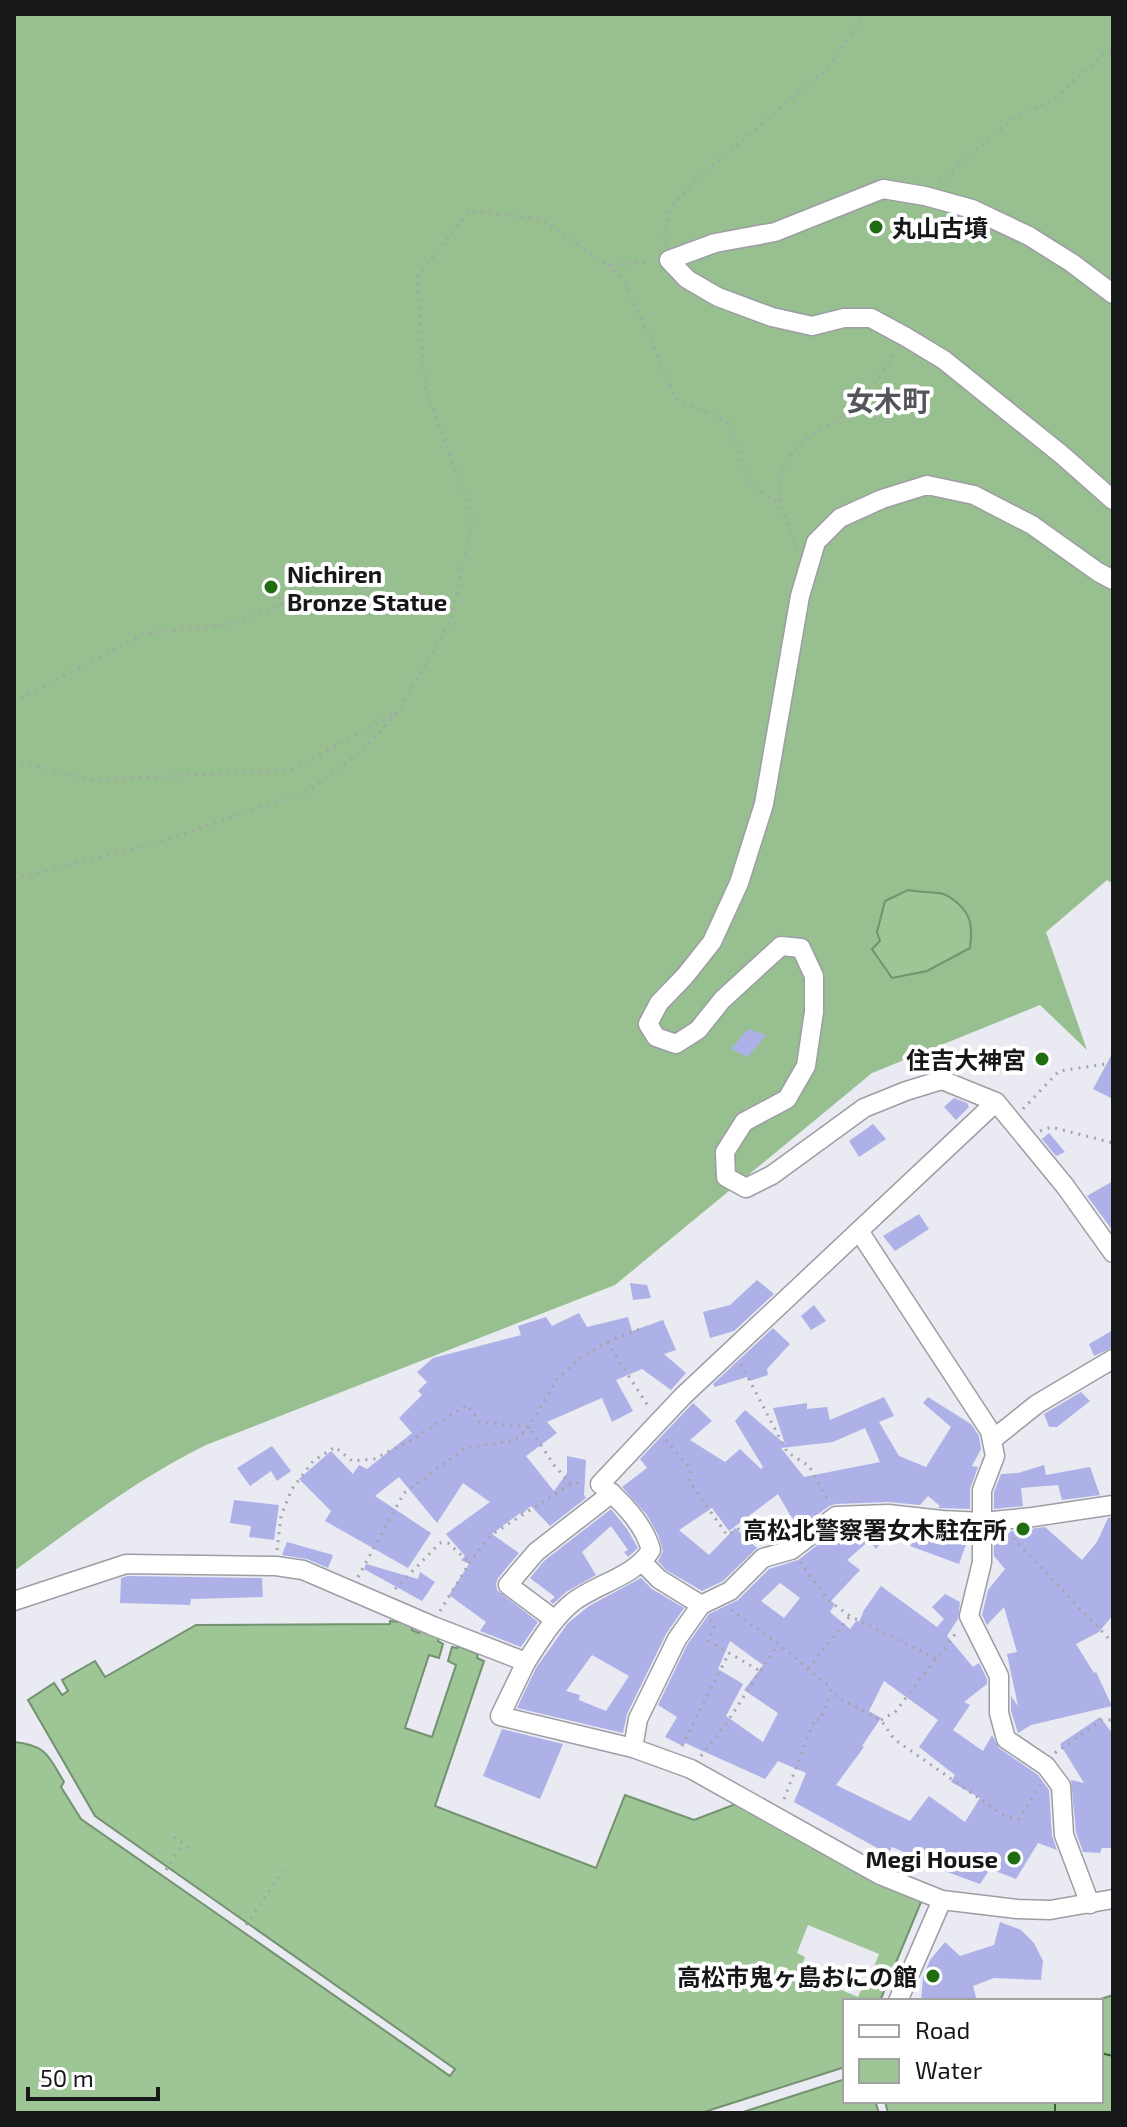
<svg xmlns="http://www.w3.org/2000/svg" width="1127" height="2127" font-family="'Exo 2','Noto Sans JP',sans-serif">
	<rect width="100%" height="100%" fill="#e9eaf2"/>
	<path fill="#97bf90" d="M14,14H1113V884L1107,880L1046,932L1087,1050L1040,1005L872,1073L615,1285L206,1445C137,1479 76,1526 14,1571Z"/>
	<g fill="#9dc596" stroke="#749170" stroke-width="2">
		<path d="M908,890C919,892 929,892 939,893C945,894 946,895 951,898C971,912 973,924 970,948L927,971L892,978L872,949L880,941L877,932L885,901Z"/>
		<path d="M390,1621L401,1622L412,1627V1630L419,1633L421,1630L439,1638L438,1641L443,1644L439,1658L429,1655L405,1728L432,1737L456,1665L448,1661L452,1647L457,1648L458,1646L478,1654L477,1658L484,1661L435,1806L596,1868L625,1795L694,1820L746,1800L924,1895L880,2001H845V2067L701,2113H14V1742C47,1745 49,1757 64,1782L61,1787L81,1819L450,2076L455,2069L95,1816L28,1700L54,1683L62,1695L68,1691L62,1680L95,1661L105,1677L196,1625L390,1624Z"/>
		<polygon points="1113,1995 1113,2113 888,2113 885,2101 1101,2101 1101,2001 1095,2001"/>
		<polygon points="845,2079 845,2101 875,2101 879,2113 740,2113"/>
	</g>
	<polygon fill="#e9eaf2" points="808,1925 879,1954 868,1982 865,1981 858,1997 799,1972 805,1957 797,1953"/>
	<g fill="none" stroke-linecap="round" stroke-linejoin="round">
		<g stroke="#306427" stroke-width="2" stroke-dasharray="10 8" stroke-linecap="butt">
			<polyline points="1101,2053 1113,2056"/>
			<polyline points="1055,2113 1055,2101"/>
		</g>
	</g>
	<g fill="#aeb1e7" fill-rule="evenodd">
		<polygon points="748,1029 766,1035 748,1057 731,1049"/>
		<polygon points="1113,1052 1113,1099 1093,1089"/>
		<polygon points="954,1098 967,1103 969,1107 956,1120 944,1107"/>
		<polygon points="873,1124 886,1139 859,1157 849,1141"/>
		<polygon points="1049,1133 1065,1152 1056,1156 1042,1139"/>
		<polygon points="1113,1181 1113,1231 1087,1196"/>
		<polygon points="919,1214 929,1229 895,1251 883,1236"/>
		<polygon points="757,1280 774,1294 734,1331 710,1338 703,1312 730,1305"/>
		<polygon points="630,1283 647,1285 651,1298 633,1300"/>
		<polygon points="814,1305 826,1321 811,1330 801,1316"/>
		<polygon points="579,1313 587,1327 628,1317 632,1331 663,1320 676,1350 664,1354 686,1373 671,1390 642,1369 616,1380 633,1411 612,1422 602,1398 547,1422 557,1433 526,1456 554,1491 567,1473 567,1456 586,1460 584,1495 586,1498 550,1526 531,1506 521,1515 520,1513 492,1534 519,1553 498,1578 496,1584 497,1590 538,1622 521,1647 480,1631 486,1622 449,1595 469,1564 461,1560 465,1556 446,1534 490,1502 463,1483 437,1523 399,1477 375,1496 431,1533 408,1568 325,1521 331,1511 299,1479 331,1451 353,1474 359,1465 367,1469 412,1433 399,1418 422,1395 418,1391 427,1382 417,1372 433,1358 521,1335 518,1326 546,1317 552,1326"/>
		<polygon points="773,1328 790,1344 767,1369 768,1375 750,1381 747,1377 715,1387 713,1384"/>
		<polygon points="1113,1330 1113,1347 1094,1356 1089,1344"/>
		<polygon points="1081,1392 1090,1401 1057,1427 1049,1427 1044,1414"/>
		<path d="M884,1397L894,1416L879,1422L899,1456L926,1467L951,1427L923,1403L928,1397L971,1424L979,1436L981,1449L972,1466L978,1467L970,1489V1509L938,1508L940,1506L928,1496L920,1505L888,1502L836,1504L829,1506L801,1527L790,1515L778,1494L729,1531L712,1508L679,1530L709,1555L735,1528L757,1548L723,1581L702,1591L666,1570L658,1561L663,1551L658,1535L647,1515L622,1487L647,1468L640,1459L693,1403L712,1421L690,1440L725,1462L740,1449L761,1469L763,1467L735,1421L745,1410L785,1444L773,1408L807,1403V1409L827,1407L830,1420ZM865,1428L880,1462L804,1477L781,1448L833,1442Z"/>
		<polygon points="272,1446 291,1471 277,1481 271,1471 250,1486 237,1468"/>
		<polygon points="1044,1465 1046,1475 1090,1467 1100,1495 1062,1500 1058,1485 1021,1488 1023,1506 994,1509 994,1492 1001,1474 1018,1473"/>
		<polygon points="234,1500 279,1505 274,1540 249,1537 251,1526 230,1523"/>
		<polygon points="611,1509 627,1529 638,1548 628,1557 624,1552 628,1550 611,1526 582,1552 596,1575 566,1592 553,1604 550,1601 555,1597 530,1578 544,1561"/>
		<polygon points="1113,1517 1113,1615 1099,1632 1076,1644 1094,1673 1096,1672 1112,1706 1031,1725 1018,1733 1011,1711 1011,1696 1018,1706 1007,1654 1017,1652 1004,1607 987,1625 982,1615 988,1590 1005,1569 994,1556 994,1543 1005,1532 1045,1527 1082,1560 1097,1542 1108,1518"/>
		<path d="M893,1527L876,1549L869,1541L847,1560L860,1570L831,1601L835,1604L830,1612L850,1629L857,1620L859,1622L864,1610L881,1586L937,1627L944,1619L932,1607L945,1594L960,1602L958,1619L947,1636L973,1667L979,1663L987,1679V1684L964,1702L970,1705L953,1730L983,1751L992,1735L999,1748L1038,1775L1049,1790L1052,1836L1057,1850L1038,1843L1016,1879L990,1869L980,1884L928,1865L929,1863L892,1847L888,1854L794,1802L806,1773L778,1761L765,1779L685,1743L683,1746L665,1737L677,1717L658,1705L687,1645L709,1614L738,1600L769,1569L798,1560L840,1528ZM780,1583L800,1598L784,1618L761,1601ZM730,1641L763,1665L744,1690L778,1713L763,1742L726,1716L743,1684L718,1669ZM884,1681L938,1720L919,1747L955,1775L951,1782L980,1798L965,1822L929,1796L910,1821L836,1785L864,1747L862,1746L881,1718L869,1711Z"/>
		<polygon points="922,1530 970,1533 959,1564 910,1546"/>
		<polygon points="287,1542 333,1555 328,1568 307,1559 282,1555"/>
		<polygon points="366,1564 418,1579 420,1572 435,1582 422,1601 364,1569"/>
		<polygon points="128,1576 262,1578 263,1597 191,1599 190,1605 120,1603 121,1578"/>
		<path d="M641,1578L652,1589L684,1608L666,1634L627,1714L623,1733L517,1708L536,1668L568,1623L589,1606ZM592,1655L629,1676L606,1711L579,1700L580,1695L566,1691Z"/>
		<polygon points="1100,1717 1113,1734 1113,1848 1102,1848 1100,1853 1083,1852 1076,1832 1071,1780 1084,1783 1060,1744"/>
		<polygon points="502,1729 563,1744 540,1799 483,1776"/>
		<polygon points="1000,1922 1021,1930 1034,1943 1043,1961 1041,1980 994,1978 973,1986 977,2001 921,2001 923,1977 930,1960 945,1942 960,1956 994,1945"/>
	</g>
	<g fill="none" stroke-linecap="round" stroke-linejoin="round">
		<g stroke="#9d9da4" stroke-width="21">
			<g id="minor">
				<polyline points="1113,294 1072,263 1029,236 972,209 925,196 883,189 775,232 715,243 669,260 687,279 718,297 772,317 812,326 844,318 871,318 906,337 944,360 1062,455 1113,500"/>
				<polyline points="1113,580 1098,572 1032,525 974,495 927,485 882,499 840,518 816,542 800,596 764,804 739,883 712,942 685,976 659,1003 648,1024 656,1037 676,1044 698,1030 722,1000 781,946 801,948 814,976 814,1012 806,1066 787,1099 744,1122 725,1152 726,1177 746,1188 772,1175 864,1108 906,1091 942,1080 996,1102 1065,1186 1113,1253"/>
				<polyline points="859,1231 990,1431 995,1456 982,1490 982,1562 969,1616 999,1676 999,1713 1006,1739 1046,1766 1061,1786 1064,1835 1090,1904"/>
				<polyline points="992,1440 1037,1404 1113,1359"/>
				<polyline points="643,1563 659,1579 701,1605"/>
				<polyline points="14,1601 126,1564 276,1566 303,1570 433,1626 526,1662 500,1716 633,1748 691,1769 880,1875 942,1900 1017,1909 1050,1910 1113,1899"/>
				<polyline points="555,1620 508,1585 536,1552 612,1493"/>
				<path d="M526,1662C540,1641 553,1618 573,1602C598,1583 634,1577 651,1550C644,1524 621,1500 600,1484L683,1396L996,1102"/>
				<polyline points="633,1748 638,1719 677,1639 701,1605 730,1591 763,1558 791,1550 836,1516 888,1514 942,1520 982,1522 1033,1517 1113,1505"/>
				<polyline points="898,2001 942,1900"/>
			</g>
		</g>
		<g stroke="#a4a5ab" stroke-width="3" stroke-dasharray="2 6" stroke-linecap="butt">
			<polyline points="940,182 989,138 1017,116 1052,101 1104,53 1113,50"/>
			<polyline points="665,244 664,237 670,209 690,185 828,68 862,19 863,14"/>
			<polyline points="608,265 625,281 676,399 728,422 750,484 781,505"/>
			<path d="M796,547C792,534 785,520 781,506C775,480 787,450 810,436C824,427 839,420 851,409C870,392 883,371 897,350"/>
			<polyline points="14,702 144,634 231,624 283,604 273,585"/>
			<polyline points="14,761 94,780 292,770 394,714"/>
			<polyline points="14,879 160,842 308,791 361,752 398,712 451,620 473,518 425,386 417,277 469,211 541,219 607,265 650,262"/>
			<polyline points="1023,1109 1059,1071 1113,1063"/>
			<polyline points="1040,1131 1051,1127 1113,1143"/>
			<polyline points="607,1342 648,1406"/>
			<polyline points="741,1364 787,1452 809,1466 828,1500"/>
			<polyline points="666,1440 691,1470 689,1481 727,1535 738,1529 751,1545"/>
			<polyline points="1013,1538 1113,1643"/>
			<polyline points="277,1550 281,1516 292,1489 313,1461 335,1447 352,1461 374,1459 410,1441 467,1405 480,1422 529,1427 554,1465 571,1484"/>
			<polyline points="800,1562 828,1600 850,1616 937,1659"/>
			<polyline points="358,1577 404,1493 465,1448 514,1441 529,1427 557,1379 577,1360 607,1342 640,1329"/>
			<polyline points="395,1589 440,1543 448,1543 469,1562"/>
			<polyline points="731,1610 779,1644 808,1669 830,1687 831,1694 881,1720 894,1739 1003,1815 1019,1819 1040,1785"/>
			<polyline points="440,1611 470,1562 491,1535 571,1484 585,1482"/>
			<polyline points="710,1620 715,1626 708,1641 760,1671"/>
			<polyline points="808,1669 850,1616"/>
			<polyline points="881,1720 895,1712 956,1633"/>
			<polyline points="682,1746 729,1653"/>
			<polyline points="1055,1753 1102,1720 1113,1720"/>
			<polyline points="701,1756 726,1724 778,1644"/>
			<polyline points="784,1799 815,1719 820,1720 831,1694"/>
			<polyline points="174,1837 191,1850"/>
			<polyline points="166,1870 183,1843"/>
			<polyline points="246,1925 283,1871"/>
		</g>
		<use href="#minor" stroke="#fff" stroke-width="18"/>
	</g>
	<g fill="#1f6d10" stroke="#fff" stroke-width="3">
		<circle cx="876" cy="227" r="8"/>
		<circle cx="271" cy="587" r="8"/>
		<circle cx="1042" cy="1059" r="8"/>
		<circle cx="1023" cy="1529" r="8"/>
		<circle cx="1014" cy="1858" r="8"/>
		<circle cx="933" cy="1976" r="8"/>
	</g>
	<g text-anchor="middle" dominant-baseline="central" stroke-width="8" stroke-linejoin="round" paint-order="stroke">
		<g font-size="24" font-weight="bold" fill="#161719" stroke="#fff" text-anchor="end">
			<text x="892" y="227" text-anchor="start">丸山古墳</text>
			<text x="287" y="573" text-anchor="start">Nichiren<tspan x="287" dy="28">Bronze Statue</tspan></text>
			<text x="1026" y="1059">住吉大神宮</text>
			<text x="1007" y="1529">高松北警察署女木駐在所</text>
			<text x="998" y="1858">Megi House</text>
			<text x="917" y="1976">高松市鬼ヶ島おにの館</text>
		</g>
		<g font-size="28" font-weight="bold" fill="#54555b" stroke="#fff">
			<text x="888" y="400">女木町</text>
		</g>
	</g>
	<rect width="1127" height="2127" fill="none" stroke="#161719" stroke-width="32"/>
	<rect x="843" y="1999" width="260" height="104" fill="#ffffff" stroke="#a2a2a3" stroke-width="2"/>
	<rect x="859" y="2025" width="40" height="12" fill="#ffffff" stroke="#a2a2a3" stroke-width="2"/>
	<text x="915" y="2039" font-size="24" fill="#161719">Road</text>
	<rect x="859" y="2059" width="40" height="24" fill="#9dc596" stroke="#a2a2a3" stroke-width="2"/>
	<text x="915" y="2079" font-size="24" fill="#161719">Water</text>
	<path d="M28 2087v12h130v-12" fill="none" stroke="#161719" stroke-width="4"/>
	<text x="40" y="2087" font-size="24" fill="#161719" stroke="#ffffff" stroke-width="6" paint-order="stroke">50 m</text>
</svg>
